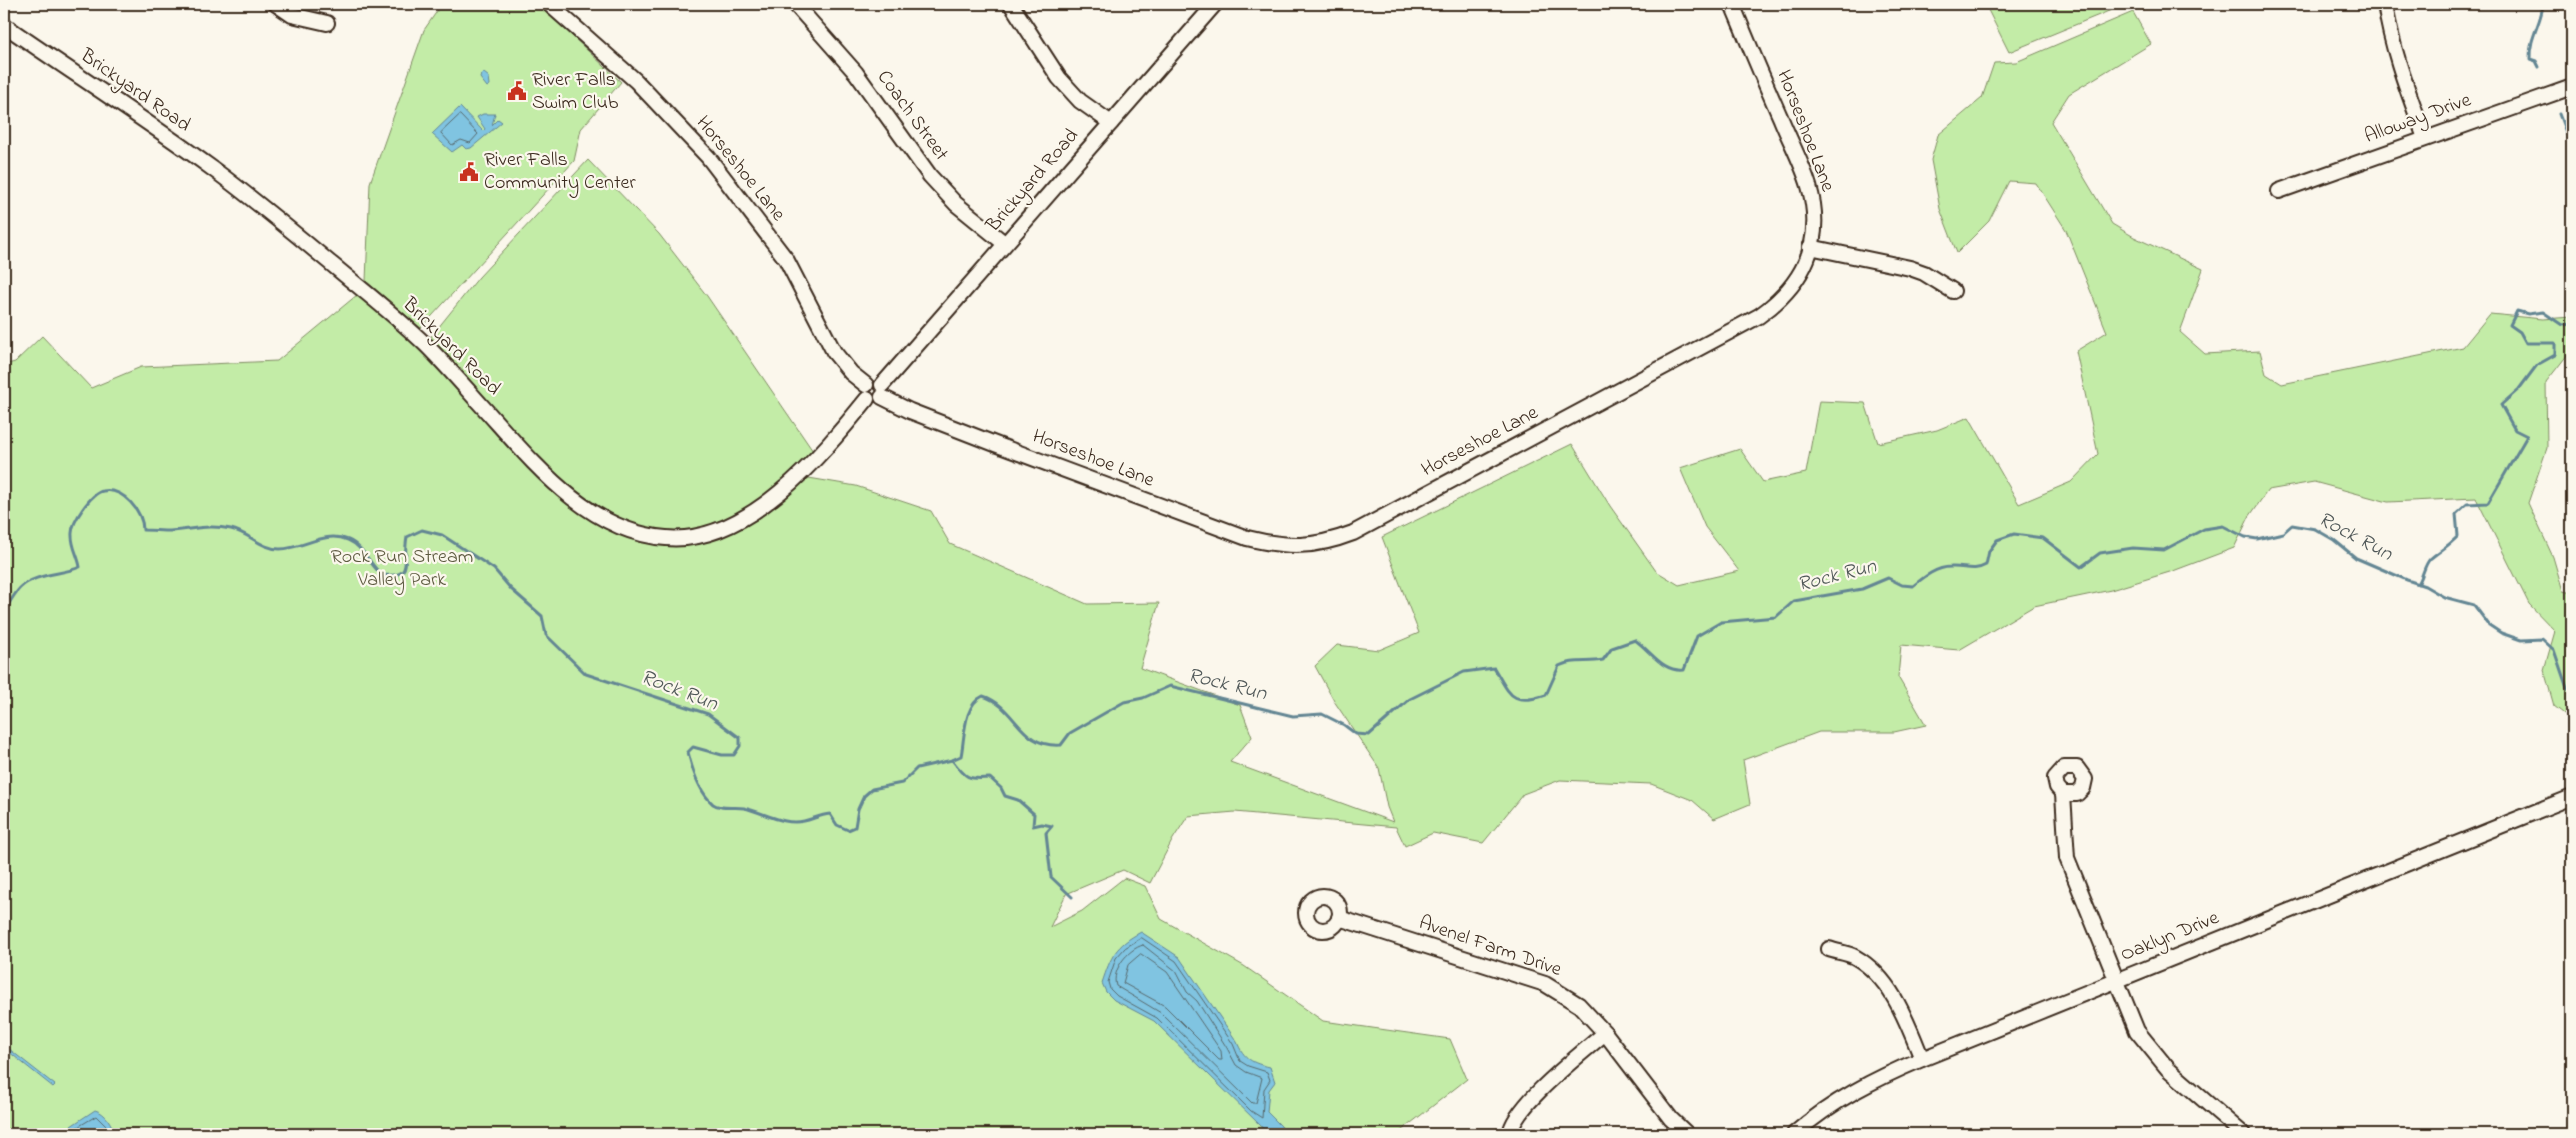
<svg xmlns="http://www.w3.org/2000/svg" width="2576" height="1138" font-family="'Indie Flower',sans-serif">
	<rect width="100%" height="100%" fill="#fbf7ec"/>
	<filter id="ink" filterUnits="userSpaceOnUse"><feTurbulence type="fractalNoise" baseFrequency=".02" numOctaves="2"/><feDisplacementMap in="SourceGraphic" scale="10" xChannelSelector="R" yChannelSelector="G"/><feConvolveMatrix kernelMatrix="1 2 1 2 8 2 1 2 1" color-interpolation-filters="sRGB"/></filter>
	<g filter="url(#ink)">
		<g fill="#c3eca7" stroke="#7f8b62">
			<polygon points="442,4 538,4 621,82 581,129 574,161 421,328 366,281 370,183 424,30"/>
			<polygon points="1985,4 2126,4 2009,52"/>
			<polygon points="2133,12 2151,44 2069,94 2051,122 2112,224 2134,237 2203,269 2180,332 2205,354 2260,351 2266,374 2282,384 2463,347 2490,314 2543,319 2572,317 2572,349 2546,382 2547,448 2528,503 2553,557 2563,591 2572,593 2572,720 2554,706 2544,670 2555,631 2529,604 2476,498 2388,502 2314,482 2268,490 2249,517 2234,548 2173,571 2111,590 2034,606 1959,650 1901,645 1898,677 1926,725 1894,732 1819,732 1743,760 1750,804 1714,819 1692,800 1651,784 1560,780 1523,794 1483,843 1433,833 1405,846 1396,827 1235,812 1188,816 1173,839 1150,883 1123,870 1066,894 1050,927 1082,911 1124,878 1145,886 1161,919 1244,966 1323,1021 1450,1039 1467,1079 1397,1134 4,1134 4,365 15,362 42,336 91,388 141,367 277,361 363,290 425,344 479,277 588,160 659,234 707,296 817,457 797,476 856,486 931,511 950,544 1087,604 1159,603 1140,668 1240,705 1252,737 1230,762 1393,822 1387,807 1379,768 1334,701 1315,666 1337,645 1379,650 1419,633 1382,537 1572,444 1610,506 1656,571 1679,585 1739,571 1705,527 1680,468 1740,449 1763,482 1806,473 1819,401 1865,403 1878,443 1937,430 1969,417 2019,504 2071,482 2098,454 2076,351 2107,332 2066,230 2036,183 2009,181 1989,221 1957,253 1940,209 1931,160 1938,135 1982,98 1994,63 2016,62"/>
		</g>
		<g fill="#80c4e1" stroke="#648693">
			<polygon points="484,73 489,77 490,85 487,87 480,78 481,74"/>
			<polygon points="460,107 483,131 485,129 477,117 483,114 495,114 492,125 498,119 502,122 471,148 466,149 462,145 452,152 432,134"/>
			<path d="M1141,932L1179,957L1237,1042C1244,1059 1252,1063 1270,1067L1275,1082L1269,1090L1267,1112L1281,1126L1285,1134H1266L1261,1126L1154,1021L1114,1000L1106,992L1102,983C1111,956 1115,946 1141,932Z"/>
			<polygon points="4,1045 55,1085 53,1087 4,1048"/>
			<path d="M95,1110C106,1113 112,1124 114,1134H59Z"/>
		</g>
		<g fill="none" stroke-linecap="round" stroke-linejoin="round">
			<g stroke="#57686c" stroke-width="1">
				<polygon points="460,115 478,134 470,143 461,140 452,145 441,133"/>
				<polygon points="1142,938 1176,961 1233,1044 1240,1061 1248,1066 1267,1072 1270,1080 1264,1089 1262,1118 1251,1111 1157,1018 1117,996 1110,989 1108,982 1116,958 1125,948"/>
				<path d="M1143,945L1176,971L1187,992L1197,1001L1227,1048L1236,1065L1246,1072L1262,1078L1256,1103H1252L1161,1013L1116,986C1111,970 1128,949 1143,945Z"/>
				<polygon points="1141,954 1167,972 1221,1051 1222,1060 1219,1060 1165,1006 1123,983 1128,965"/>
				<polyline points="66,1134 96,1116 107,1127 109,1134"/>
			</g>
			<g stroke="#648693" stroke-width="3">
				<path d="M2539,67L2536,61L2530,59C2529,37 2542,22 2543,4"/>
				<polyline points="2559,114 2572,148"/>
				<path d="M2418,584C2423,577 2424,565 2430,559C2439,551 2449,546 2458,536L2456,514L2467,504L2488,503L2527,436L2515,430L2501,405L2519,389L2537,365L2555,355V343H2526L2520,332L2510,325L2517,311L2528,314L2543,312L2562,325L2572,324"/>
				<path d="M4,611C9,604 14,594 20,588C35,573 62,575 80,567C78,555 71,546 72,533C72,522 91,493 103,491C123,487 143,512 143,530C152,530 161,531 170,531C194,530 206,524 231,529C249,533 261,549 280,549C304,549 324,530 348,540C363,546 370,565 382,575C415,578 402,561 407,537L422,530L442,535L494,569L511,589L542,616L546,635L586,674L708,714L740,738V746L734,755H722L693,747L688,752C692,769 699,792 713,804C722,810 734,806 744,808C763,812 784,826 804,821C813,819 820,815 830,814L837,825L848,830L855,827L858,809L864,796L872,789L902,783L917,768L952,760L961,756C965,737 963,705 983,696C1017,707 1019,748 1061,745L1070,733L1124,702L1143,698L1170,686L1293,716L1322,714L1344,725L1356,734L1369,735L1410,699L1464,672L1494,668C1510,694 1511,707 1546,695L1559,666C1572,659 1588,663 1603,660L1612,648L1635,640C1652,652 1662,672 1684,670L1697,636L1721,622L1776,617L1794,601L1862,589L1888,578L1902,585L1913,586C1924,577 1936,567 1951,567C1964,566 1974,572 1986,565L1989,551L1997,540L2014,534L2043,538L2081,567L2100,553L2133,548L2164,550L2204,529L2223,526L2245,537L2257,539L2283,533L2292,525L2315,529L2334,540L2356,558L2407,580L2425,586L2444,597L2474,605L2489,625L2501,633L2521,640L2542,639L2554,650L2567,688L2572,693"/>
				<path d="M952,760C966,778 967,780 990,778L1001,788L1005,796L1018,800L1034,814L1033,826L1042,824L1052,826L1046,833L1051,877L1072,897"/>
			</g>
			<g stroke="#3b2a1e" stroke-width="18">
				<g id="minor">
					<polyline points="276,4 292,15 327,23"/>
					<polyline points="549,4 636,81 708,157 786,259 834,352 851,373 866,385"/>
					<polyline points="795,4 856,73 930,176 956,204 1004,243"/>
					<polyline points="1011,4 1059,78 1080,101 1111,123"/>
					<path d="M2385,4C2392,51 2409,94 2425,138"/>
					<path d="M4,25C73,73 145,119 213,169C255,200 294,233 334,266C365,292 397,317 426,345C446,365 464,386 482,406C532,461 587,532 666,538C747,545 821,456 867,399"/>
					<polyline points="2279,191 2572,87"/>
					<polyline points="1810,247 1910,268 1924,273 1953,291"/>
					<polyline points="882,385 1215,4"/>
					<path d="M882,397L910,411L995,444L1247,538C1287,548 1314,548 1353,533L1759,316C1804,284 1825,241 1809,186C1802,163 1790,141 1781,119C1764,81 1748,42 1732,4"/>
					<polyline points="2063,794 2077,794 2083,788 2085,779 2077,768 2064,768 2055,778 2057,787 2063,794 2067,858 2137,1031 2168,1069 2243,1134"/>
					<circle cx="1323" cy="913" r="17"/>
					<polyline points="1339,918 1545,984 1579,1005 1605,1033 1671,1119 1687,1134"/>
					<path d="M1829,949C1837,952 1848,953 1855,957C1892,978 1907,1022 1922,1059"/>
					<path d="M1510,1134C1514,1105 1581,1054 1605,1033"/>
					<path d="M1794,1134C1833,1100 1875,1079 1922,1059L2572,797"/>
				</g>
			</g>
			<use href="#minor" stroke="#fbf7ec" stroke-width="14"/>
		</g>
	</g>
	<defs>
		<g id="civic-bare" transform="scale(1.5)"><path d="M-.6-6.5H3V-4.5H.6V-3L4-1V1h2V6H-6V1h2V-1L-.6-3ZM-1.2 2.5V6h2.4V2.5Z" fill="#c8321e" stroke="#fbf7ec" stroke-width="2.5" paint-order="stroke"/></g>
	</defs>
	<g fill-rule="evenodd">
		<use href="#civic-bare" x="517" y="91"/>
		<use href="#civic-bare" x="469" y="172"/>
	</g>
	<g text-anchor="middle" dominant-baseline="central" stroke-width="4.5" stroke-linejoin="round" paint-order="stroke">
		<g font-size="20" fill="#3b2a1e" stroke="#fbf7ec" text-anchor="start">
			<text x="532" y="80">River Falls<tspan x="532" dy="23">Swim Club</tspan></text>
			<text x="484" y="160">River Falls<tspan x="484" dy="23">Community Center</tspan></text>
		</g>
		<g font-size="20" fill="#3b2a1e" stroke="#fbf7ec">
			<text transform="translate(135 91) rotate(35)">Brickyard Road</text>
			<text transform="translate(912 116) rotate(54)">Coach Street</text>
			<text transform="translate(2418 119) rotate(-20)">Alloway Drive</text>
			<text transform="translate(1805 131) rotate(69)">Horseshoe Lane</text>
			<text transform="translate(740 169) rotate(51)">Horseshoe Lane</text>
			<text transform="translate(1033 181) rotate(-49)">Brickyard Road</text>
			<text transform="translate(451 347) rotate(45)">Brickyard Road</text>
			<text transform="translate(1480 442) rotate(-28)">Horseshoe Lane</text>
			<text transform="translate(1093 459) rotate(21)">Horseshoe Lane</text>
			<text transform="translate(2170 937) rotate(-22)">Oaklyn Drive</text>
			<text transform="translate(1490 947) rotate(19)">Avenel Farm Drive</text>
		</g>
		<g font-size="20" fill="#5d5a40" stroke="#fbf7ec">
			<text x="402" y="557">Rock Run Stream<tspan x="402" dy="23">Valley Park</tspan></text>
		</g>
		<g font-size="21" font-style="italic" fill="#505858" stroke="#fbf7ec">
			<text transform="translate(2355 537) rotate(28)">Rock Run</text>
			<text transform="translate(1837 576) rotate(-14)">Rock Run</text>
			<text transform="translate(1227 685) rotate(14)">Rock Run</text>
			<text transform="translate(679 691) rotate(21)">Rock Run</text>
		</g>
	</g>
	<rect width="2576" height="1138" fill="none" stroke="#fbf7ec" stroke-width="20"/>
	<rect x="10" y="10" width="2556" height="1118" fill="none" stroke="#3b2a1e" stroke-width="2" filter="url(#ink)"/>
</svg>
